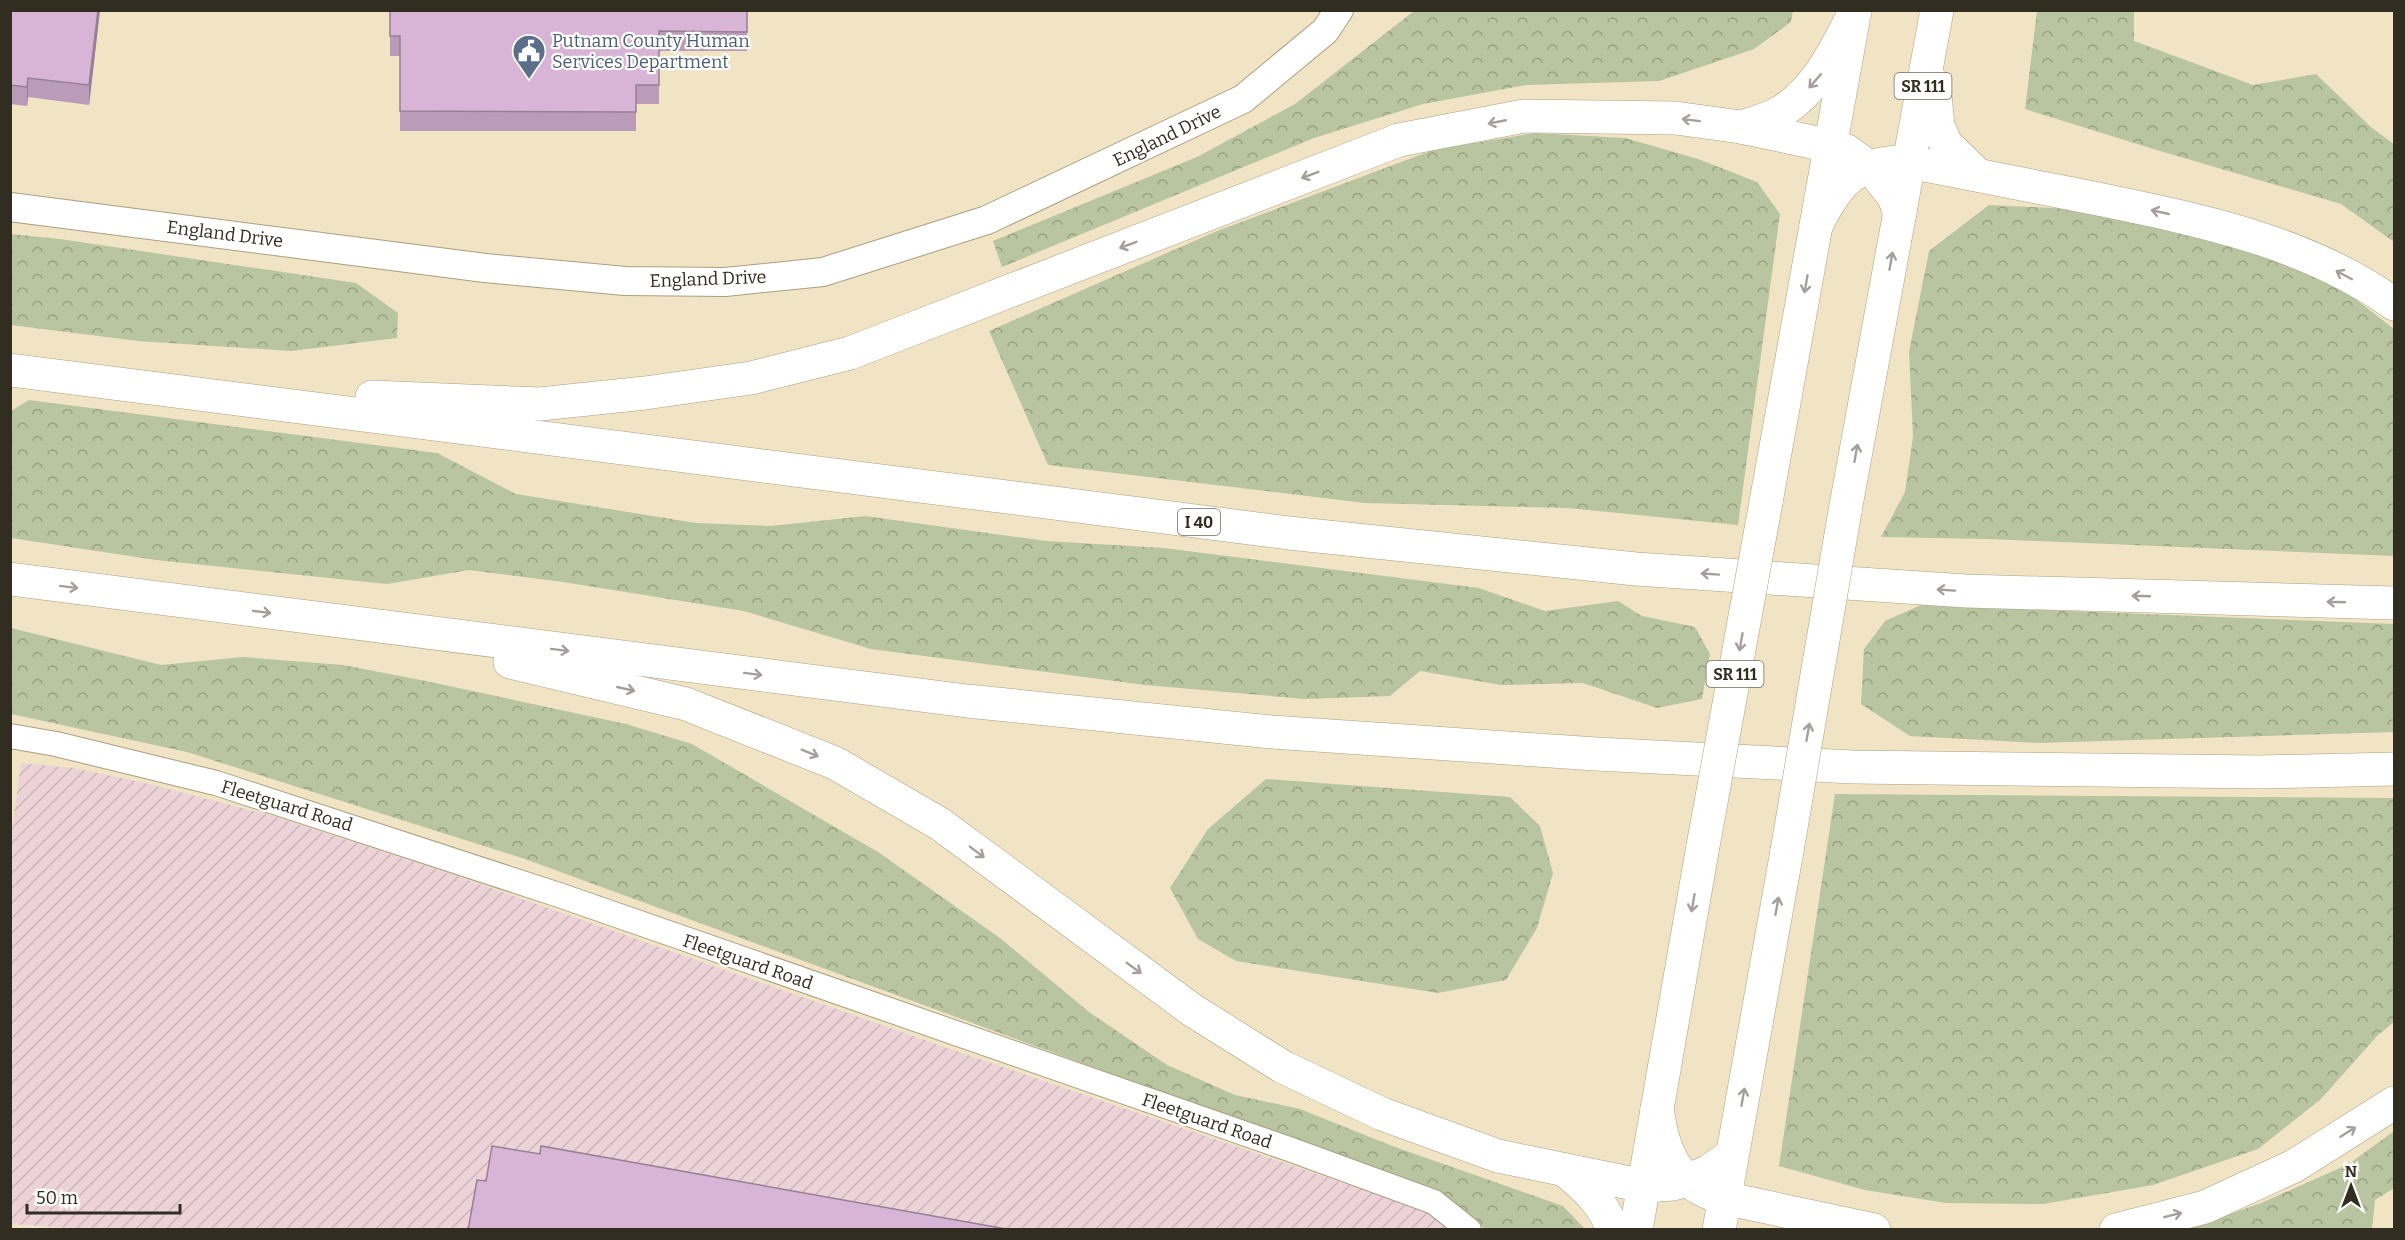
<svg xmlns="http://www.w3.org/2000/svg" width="2405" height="1240" font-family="Bitter,serif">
	<defs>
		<pattern id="industrial-furrows" width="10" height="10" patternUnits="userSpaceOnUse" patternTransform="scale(1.5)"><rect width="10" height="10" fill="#edd3d8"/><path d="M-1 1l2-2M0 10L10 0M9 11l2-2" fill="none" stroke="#ccb5b9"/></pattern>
		<pattern id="forest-crowns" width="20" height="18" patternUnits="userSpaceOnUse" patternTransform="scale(1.5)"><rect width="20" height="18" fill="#b9c4a0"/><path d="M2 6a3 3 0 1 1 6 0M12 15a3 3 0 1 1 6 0" fill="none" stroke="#97a082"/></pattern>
	</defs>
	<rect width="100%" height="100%" fill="#f0e4c5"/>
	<polygon fill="url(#industrial-furrows)" points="21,763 74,768 145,783 270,815 448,873 956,1051 1428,1212 1448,1229 95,1230 11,1224 10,844"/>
	<g fill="url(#forest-crowns)">
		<polygon points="1414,11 1793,11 1791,22 1754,49 1659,81 1526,85 1423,104 1314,138 1002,267 993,241 1197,157 1295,104"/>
		<polygon points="2037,11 2134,11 2134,41 2253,85 2316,74 2372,128 2394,144 2394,242 2341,204 2150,148 2025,109"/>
		<polygon points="1535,133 1625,138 1698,159 1757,182 1780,214 1738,525 1568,508 1365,503 1048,465 989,331 1217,231 1433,150"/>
		<polygon points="1989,205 2112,211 2293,263 2354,298 2394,329 2394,556 1988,539 1881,537 1905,492 1913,436 1909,352 1929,251"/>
		<polygon points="11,234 60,239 356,283 398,313 397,338 291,351 138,341 11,325"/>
		<polygon points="29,400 437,453 516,494 696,523 771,526 865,516 1046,541 1164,548 1479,588 1545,611 1618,601 1642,616 1695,627 1710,654 1702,699 1657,708 1583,683 1501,685 1420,671 1390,696 1305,699 1145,685 871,649 744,611 563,582 469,570 387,584 156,560 11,538 11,411"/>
		<polygon points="1921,605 2394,624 2394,732 2038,743 1910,736 1861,704 1864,649 1885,621"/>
		<polygon points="11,628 161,665 243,657 343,665 426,681 626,724 692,744 878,852 1000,938 1089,1012 1167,1065 1235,1095 1300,1109 1395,1147 1563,1206 1585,1229 1485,1229 1442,1195 525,859 187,752 11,714"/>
		<polygon points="1266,779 1510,797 1540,826 1553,873 1537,928 1506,980 1438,993 1236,961 1198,939 1170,888 1208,829"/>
		<polygon points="1835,794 2394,798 2394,1022 2377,1036 2321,1099 2258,1149 2153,1185 2043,1204 1946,1203 1865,1190 1779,1166"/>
		<polygon points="2394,1131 2394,1188 2375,1200 2372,1229 2186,1230 2261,1203 2349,1164"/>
	</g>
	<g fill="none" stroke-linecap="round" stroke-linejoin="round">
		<g stroke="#ab9f82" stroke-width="26">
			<polyline id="minor" points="10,736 56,744 216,783 559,895 1289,1149 1434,1202 1469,1230"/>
		</g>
		<g stroke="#ab9f82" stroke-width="30">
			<polyline id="tertiary" points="10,207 485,268 625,281 725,282 823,272 987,220 1243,99 1325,31 1339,10"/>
		</g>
		<g stroke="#ab9f82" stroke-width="34">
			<g id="trunk">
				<polyline points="1934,84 1938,126 1946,144 1978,175"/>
				<polyline points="1766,502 1853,21"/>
				<polyline points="1845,511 1937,10"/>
				<path d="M1567,1172C1587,1189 1604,1204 1613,1230"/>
				<polyline points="1636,1230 1703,846"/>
				<polyline points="1719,1230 1787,851"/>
			</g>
		</g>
		<g stroke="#ab9f82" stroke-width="34">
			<g id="motorway">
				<path d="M1741,127C1754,123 1770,119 1781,112C1818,89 1835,50 1855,12"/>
				<path d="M1816,226C1839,179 1856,161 1910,162C1971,174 2032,186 2093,198C2196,219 2307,241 2394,304"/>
				<polyline points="10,370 1289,533 1636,569 1966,591 2394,603"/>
				<polyline points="372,397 540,404 645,393 751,378 850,353 1399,140 1524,116 1675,118 1741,127 1831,146 1847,151 1873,170 1894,197 1900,214"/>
				<polyline points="10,579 967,701 1272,732 1596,754 1853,767 2260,772 2394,769"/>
				<polyline points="510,662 686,704 835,763 940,824 1192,1010 1283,1067 1382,1114 1498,1156 1644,1186 1673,1184 1693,1178 1708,1172 1732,1155"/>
				<path d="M1657,1108C1663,1154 1676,1185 1724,1198L1874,1230"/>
				<polyline points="2116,1230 2205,1207 2294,1166 2394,1103"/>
			</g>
		</g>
		<use href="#minor" stroke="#fff" stroke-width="24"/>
		<use href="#tertiary" stroke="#fff" stroke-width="28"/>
		<use href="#trunk" stroke="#fff" stroke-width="33"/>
		<use href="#motorway" stroke="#fff" stroke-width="33"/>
		<g stroke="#ab9f82" stroke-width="34" stroke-linecap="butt">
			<g id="trunk-bridge">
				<polyline points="1703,846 1766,502"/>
				<polyline points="1787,851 1845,511"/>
			</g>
		</g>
		<use href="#trunk-bridge" stroke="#fff" stroke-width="33"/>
	</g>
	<g fill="#ba9cb8">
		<polygon points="10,10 100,10 89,105 28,97 27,106 10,104"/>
		<polygon points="390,10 747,10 747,51 659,51 659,104 636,104 636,131 400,131 400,56 390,56"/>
	</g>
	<g fill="#977f96">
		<polygon points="98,10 100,10 89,105 89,85"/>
		<polygon points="28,78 28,97 27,106 27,87"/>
	</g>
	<g fill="#d8b5d6" stroke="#977f96" stroke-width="1.5">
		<polygon points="10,10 98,10 89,85 28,78 27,87 10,85"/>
		<polygon points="390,10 747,10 747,32 659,31 659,85 636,85 636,112 400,111 400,36 390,36"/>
		<polygon points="492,1146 540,1154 541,1146 1012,1230 468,1230 477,1180 486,1181"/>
	</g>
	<defs><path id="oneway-shaft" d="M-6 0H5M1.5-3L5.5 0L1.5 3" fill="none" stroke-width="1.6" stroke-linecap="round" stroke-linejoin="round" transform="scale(1.5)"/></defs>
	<g stroke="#a3a09b">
		<use href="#oneway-shaft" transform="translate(1815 81) rotate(131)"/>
		<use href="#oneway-shaft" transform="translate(1691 120) rotate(-173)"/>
		<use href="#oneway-shaft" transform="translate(1497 122) rotate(169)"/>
		<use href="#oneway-shaft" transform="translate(1310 175) rotate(159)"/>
		<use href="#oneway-shaft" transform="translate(2160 212) rotate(-167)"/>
		<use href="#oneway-shaft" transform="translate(1128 245) rotate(159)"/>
		<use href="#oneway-shaft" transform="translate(1891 261) rotate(-80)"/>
		<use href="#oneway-shaft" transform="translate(2344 275) rotate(-152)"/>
		<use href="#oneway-shaft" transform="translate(1806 284) rotate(100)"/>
		<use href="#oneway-shaft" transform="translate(1856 453) rotate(-80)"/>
		<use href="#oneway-shaft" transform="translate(1710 574) rotate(-176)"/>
		<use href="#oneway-shaft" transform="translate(69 587) rotate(7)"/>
		<use href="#oneway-shaft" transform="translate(1946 590) rotate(-176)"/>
		<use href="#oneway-shaft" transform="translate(2141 596) rotate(-178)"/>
		<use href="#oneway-shaft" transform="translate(2336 602) rotate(-178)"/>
		<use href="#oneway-shaft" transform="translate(262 612) rotate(7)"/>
		<use href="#oneway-shaft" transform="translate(1741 642) rotate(100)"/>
		<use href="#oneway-shaft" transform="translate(560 650) rotate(7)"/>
		<use href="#oneway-shaft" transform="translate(753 674) rotate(7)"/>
		<use href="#oneway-shaft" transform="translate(626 689) rotate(13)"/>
		<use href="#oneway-shaft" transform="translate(1808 732) rotate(-80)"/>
		<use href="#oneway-shaft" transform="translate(810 753) rotate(22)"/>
		<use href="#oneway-shaft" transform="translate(977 852) rotate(37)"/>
		<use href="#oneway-shaft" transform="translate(1693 903) rotate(100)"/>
		<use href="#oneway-shaft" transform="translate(1777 906) rotate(-80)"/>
		<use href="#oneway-shaft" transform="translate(1134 968) rotate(36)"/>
		<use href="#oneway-shaft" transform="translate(1743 1097) rotate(-80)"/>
		<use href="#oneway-shaft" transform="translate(2348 1132) rotate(-32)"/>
		<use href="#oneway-shaft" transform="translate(2173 1215) rotate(-14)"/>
	</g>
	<defs>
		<g id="civic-pin" transform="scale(1.725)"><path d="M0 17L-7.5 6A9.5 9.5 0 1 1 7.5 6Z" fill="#5c6f8a" stroke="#fff"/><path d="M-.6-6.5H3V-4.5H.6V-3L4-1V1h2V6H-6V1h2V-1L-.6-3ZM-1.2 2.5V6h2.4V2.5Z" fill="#fff"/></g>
	</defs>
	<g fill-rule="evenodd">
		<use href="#civic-pin" x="529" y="51"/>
	</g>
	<g text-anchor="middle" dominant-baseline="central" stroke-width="4.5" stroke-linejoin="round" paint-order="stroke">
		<g fill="#fff" stroke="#706c64" stroke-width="1.5">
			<rect x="1894.5" y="73" width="57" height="26" rx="4.5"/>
			<rect x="1178" y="509" width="42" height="26" rx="4.5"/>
			<rect x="1706.5" y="661" width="57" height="26" rx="4.5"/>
		</g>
		<g font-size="16" font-weight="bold" fill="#322d21">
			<text x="1923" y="86">SR 111</text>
			<text x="1199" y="522">I 40</text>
			<text x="1735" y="674">SR 111</text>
		</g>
		<g font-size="18" fill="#4e5e75" stroke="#fff" text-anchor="start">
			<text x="552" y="41">Putnam County Human<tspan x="552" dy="21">Services Department</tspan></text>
		</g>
		<g font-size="18" fill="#322d21" stroke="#fff">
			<text transform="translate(1167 136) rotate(-26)">England Drive</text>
			<text transform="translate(225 234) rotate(7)">England Drive</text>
			<text transform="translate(708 279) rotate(-2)">England Drive</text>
			<text transform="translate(287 806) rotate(17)">Fleetguard Road</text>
			<text transform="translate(748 962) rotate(19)">Fleetguard Road</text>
			<text transform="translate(1207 1121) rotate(19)">Fleetguard Road</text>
		</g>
	</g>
	<rect width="2405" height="1240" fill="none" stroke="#322d21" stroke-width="24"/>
	<g transform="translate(2351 1186)" stroke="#ffffff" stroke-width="4.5" paint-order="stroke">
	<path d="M0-4.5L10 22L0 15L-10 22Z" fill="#322d21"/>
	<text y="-9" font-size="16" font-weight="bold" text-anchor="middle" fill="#322d21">N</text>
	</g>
	<path d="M27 1204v9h153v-9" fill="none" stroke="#322d21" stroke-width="3"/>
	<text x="36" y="1204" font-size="18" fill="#322d21" stroke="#ffffff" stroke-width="4.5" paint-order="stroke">50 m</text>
</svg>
